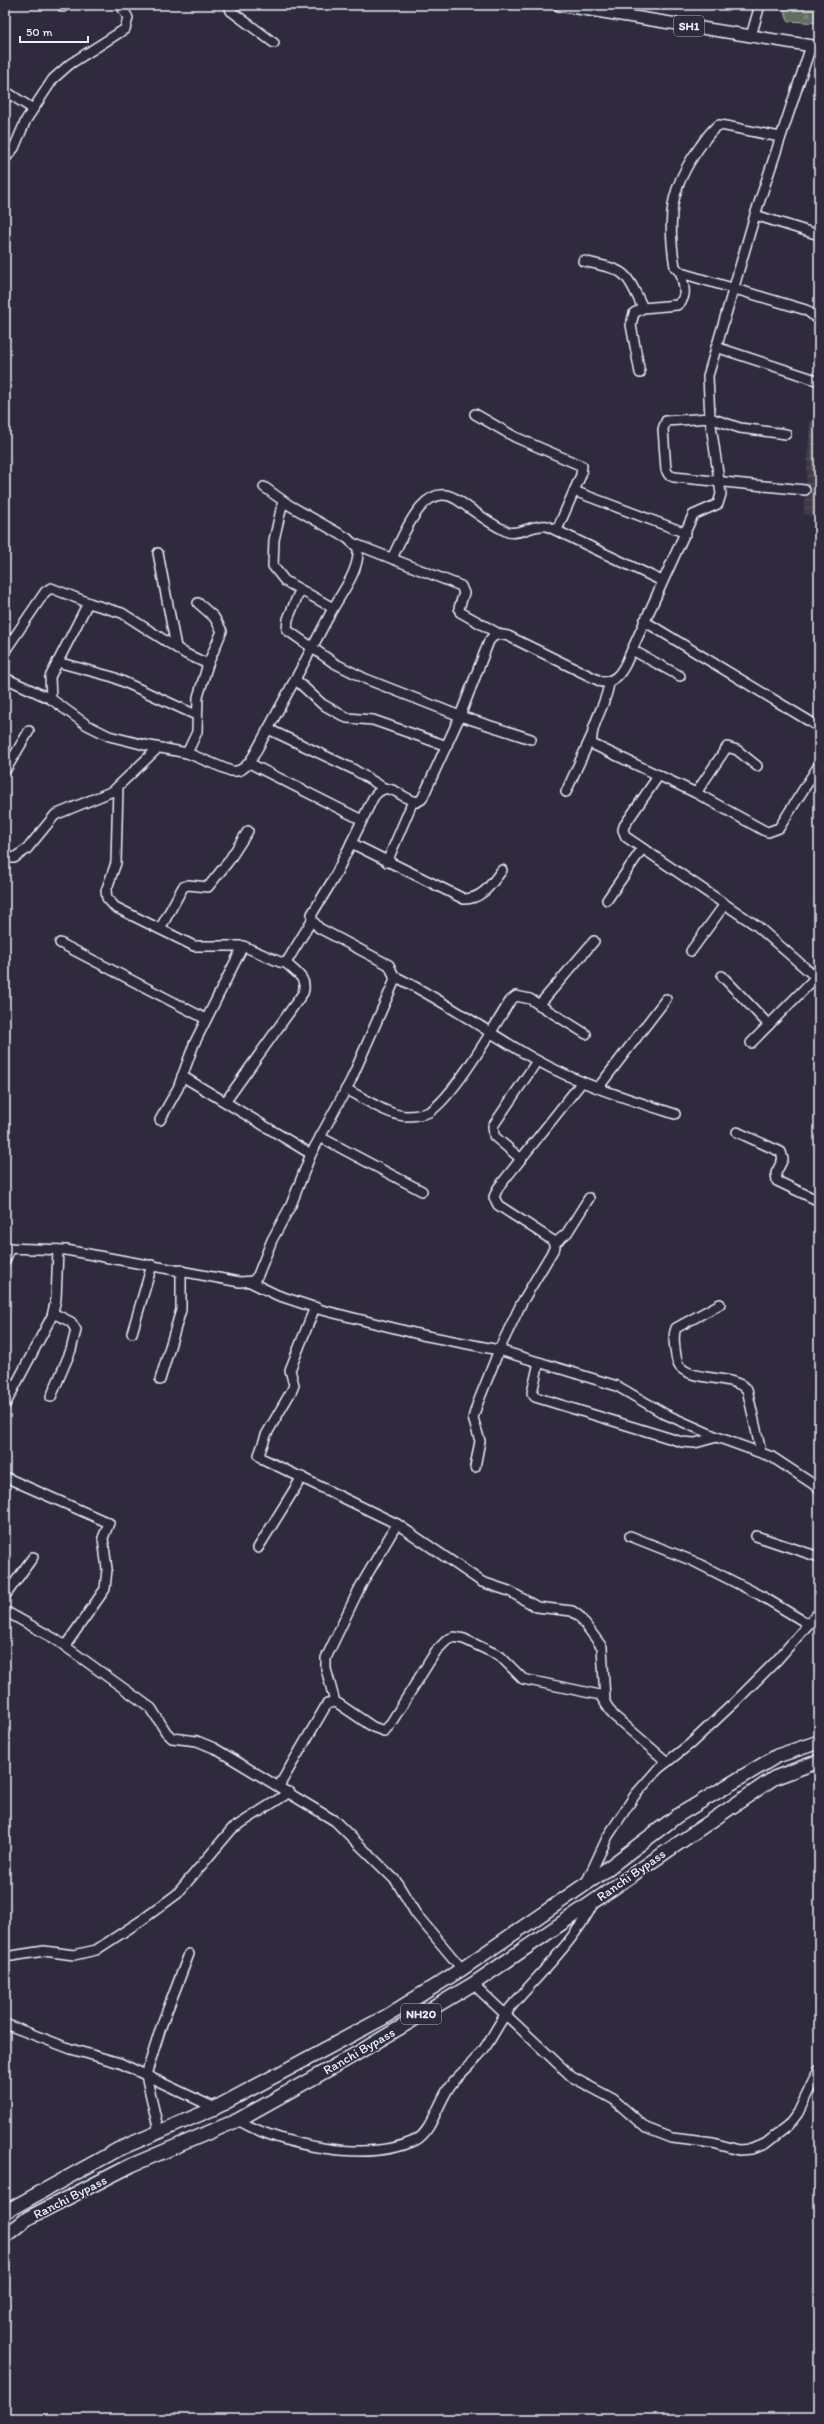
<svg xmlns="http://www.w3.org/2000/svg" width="824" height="2424" font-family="Itim,sans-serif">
	<defs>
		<pattern id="industrial-grid" width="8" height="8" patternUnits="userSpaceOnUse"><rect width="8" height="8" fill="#403945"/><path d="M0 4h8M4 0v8" fill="none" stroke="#5c5661"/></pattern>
		<pattern id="forest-firs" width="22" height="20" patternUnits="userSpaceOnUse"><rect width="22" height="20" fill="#616d61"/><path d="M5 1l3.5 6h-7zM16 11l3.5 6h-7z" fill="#788278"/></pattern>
	</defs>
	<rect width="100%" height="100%" fill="#2f2a3d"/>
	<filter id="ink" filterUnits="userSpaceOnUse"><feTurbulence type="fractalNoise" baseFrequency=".025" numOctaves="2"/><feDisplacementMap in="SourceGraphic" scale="8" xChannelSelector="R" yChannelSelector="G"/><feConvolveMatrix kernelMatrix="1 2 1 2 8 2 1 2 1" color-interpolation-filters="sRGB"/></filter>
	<g filter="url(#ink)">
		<polygon fill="url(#industrial-grid)" points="810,421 819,424 819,517 804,514"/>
		<polygon fill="url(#forest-firs)" stroke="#a4afac" points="782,5 819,5 819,23 788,21"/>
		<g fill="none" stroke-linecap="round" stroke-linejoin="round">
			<g stroke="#e8f1f8" stroke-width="12">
				<g id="minor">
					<polyline points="229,5 231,11 274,43"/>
					<polyline points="63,7 65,5"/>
					<polyline points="751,36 760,5"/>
					<polyline points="5,91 33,109"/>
					<path d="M780,137L726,126L719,125C710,130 705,140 699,148C670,188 667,218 675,267L681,273L806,310L819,320"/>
					<polyline points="5,159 14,148 26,120 53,79 70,64 125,29 128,18 121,5"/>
					<polyline points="755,215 819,235"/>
					<path d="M583,261C626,271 624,268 643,308"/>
					<polyline points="716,347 819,381"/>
					<path d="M640,373L631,325L634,313L643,308L677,305C689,297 683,285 681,273"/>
					<polyline points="475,414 515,437 582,466 581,475 557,530"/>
					<polyline points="786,434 740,428 710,418 666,421 663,429 666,470 669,475 674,477 805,490"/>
					<polyline points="574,491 686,533"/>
					<polyline points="283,501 274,540 273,566 285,581 333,608"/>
					<polyline points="355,544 461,586 464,593 459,608 460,612 499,634"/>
					<polyline points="158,553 176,647"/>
					<path d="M392,558C403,537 423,479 456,499C473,510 489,524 508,532C521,535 533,524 547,526L662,581"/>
					<polyline points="300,590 288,619 287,630 334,663 366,679 460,716 531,739"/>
					<polyline points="644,621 819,727"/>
					<polyline points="632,650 680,676"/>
					<polyline points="5,651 45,592 51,588 92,604 122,613 186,654 208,664"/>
					<polyline points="57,662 113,677 196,715"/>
					<path d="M5,678L51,699L87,725L109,736L145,745L187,753L231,771C242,773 249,764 254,755C280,707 306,660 331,612C341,593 360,571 358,548L347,538L289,505L264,487"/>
					<polyline points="295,679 322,704 347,718 373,720 447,746"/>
					<path d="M609,682C608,703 589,725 592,744L696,793L763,830L768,832L779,828L819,765"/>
					<polyline points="51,699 50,677 88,603"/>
					<polyline points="268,729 353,769 384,788"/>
					<polyline points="187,753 197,732 198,697 208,664 222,631 214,617 198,603"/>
					<polyline points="249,763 362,820"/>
					<polyline points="5,771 29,731"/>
					<polyline points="659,775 624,826 623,830 626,837 757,926 819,980"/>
					<polyline points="118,787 116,863 106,891 107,898 115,907 194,946 243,946 280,962 286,963 312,920"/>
					<polyline points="566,792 591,737"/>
					<polyline points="696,793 727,747 737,750 757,766"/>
					<path d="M351,843L464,899C483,899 492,883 502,870"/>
					<polyline points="5,858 14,858 27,849 55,815 113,791 158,748"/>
					<polyline points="387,862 413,801"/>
					<polyline points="607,900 642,849"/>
					<polyline points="160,929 183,887 188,885 208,887 228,862 248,831"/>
					<polyline points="60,943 206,1019"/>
					<polyline points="691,951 725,904"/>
					<path d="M394,976C444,1000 488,1033 536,1060C579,1084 628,1099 675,1114"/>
					<polyline points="722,976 769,1025"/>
					<polyline points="539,1005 594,941"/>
					<polyline points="751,1043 816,977"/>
					<polyline points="182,1076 311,1154"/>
					<polyline points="598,1088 666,999"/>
					<path d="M346,1089C364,1098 385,1114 405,1116C412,1116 422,1115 429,1112C453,1098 494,1027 510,1001L516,996L530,999L586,1034"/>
					<path d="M226,1101L303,993C308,978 296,973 286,963"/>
					<polyline points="160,1120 178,1088 194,1044 243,946"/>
					<polyline points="737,1132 781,1152 783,1159 776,1173 777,1181 819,1201"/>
					<polyline points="320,1137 422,1191"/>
					<polyline points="521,1159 494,1136 493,1126 537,1061"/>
					<polyline points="555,1243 567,1233 589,1198"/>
					<path d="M5,1248L66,1250L240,1282L253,1281L258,1275L272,1240L291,1205L311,1154L351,1080L394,982V976L389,965L319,928L312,920V914L334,878L373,798C388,777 399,798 417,802L422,799L460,716L489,641C495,633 499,634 508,636L602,682C615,682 621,673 626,663L693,515L718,504L721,494L710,418L708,376L755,215L811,46"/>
					<polyline points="5,1261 10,1248"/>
					<polyline points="250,1282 277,1295 322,1310 422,1335 499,1350 617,1386 665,1414 717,1437 772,1457 819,1488"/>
					<path d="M720,1304L676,1328C673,1335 674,1341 675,1349C676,1355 676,1362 680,1367C695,1382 729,1374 747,1389L761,1452"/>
					<polyline points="315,1307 290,1370 294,1385 292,1390 266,1435 259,1455 263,1459 397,1524 482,1582 509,1591 537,1607 572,1611 579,1616 602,1647 605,1700"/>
					<polyline points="132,1333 152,1265"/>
					<polyline points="539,1362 532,1393 535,1397 682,1442 695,1443 717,1437"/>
					<polyline points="160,1380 181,1310 181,1270"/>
					<polyline points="51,1397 71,1350 76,1330 71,1322 53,1313"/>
					<polyline points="5,1405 52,1316 56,1299 58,1250"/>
					<polyline points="475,1467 480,1441 473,1418 477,1405 499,1350 521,1304 555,1247 552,1240 498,1205 494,1197 498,1188 582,1082"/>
					<polyline points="5,1477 109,1523 103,1538 107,1569 105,1589 65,1646"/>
					<polyline points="630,1536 693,1561 760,1595 808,1624"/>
					<polyline points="756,1536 819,1557"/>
					<polyline points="258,1548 302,1477"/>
					<polyline points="5,1596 33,1557"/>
					<polyline points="5,1611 55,1639 151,1708 166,1732 172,1738 197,1741 214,1748 335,1821 396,1881 416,1914 462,1969"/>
					<polyline points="335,1702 326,1669 326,1658 360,1587 397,1524"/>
					<polyline points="279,1786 327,1704 335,1702 339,1704 373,1727 384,1731 389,1726 436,1651 447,1640 454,1637 464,1639 500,1656 523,1679 600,1695 613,1715 667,1762"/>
					<polyline points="586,1883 608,1836 635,1795 658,1769 690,1744 735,1702 777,1660 819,1612"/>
					<polyline points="5,1957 44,1951 74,1955 96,1950 142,1920 177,1894 232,1829 290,1792"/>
					<polyline points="473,1984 572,2077 613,2099 646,2128 672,2138 713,2143 739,2150 751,2149 765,2144 788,2126 798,2113 819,2069"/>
					<polyline points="5,2024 71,2049 120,2063 215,2108"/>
					<path d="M238,2120C280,2146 369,2163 416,2140C433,2131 439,2098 453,2082C463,2071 475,2061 484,2049C493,2036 500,2021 510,2008C539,1974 573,1943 593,1904"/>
					<polyline points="159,2132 146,2075 162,2024 189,1954"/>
				</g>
			</g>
			<g stroke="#e8f1f8" stroke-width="14">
				<polyline id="major" points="559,5 819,47"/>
			</g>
			<g stroke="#e8f1f8" stroke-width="16">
				<g id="highway">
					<polyline points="5,2212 119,2149 215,2108 387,2016 462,1969 599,1875 677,1816 777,1756 819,1742"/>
					<polyline points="5,2236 28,2218 132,2165 238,2120 356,2054 473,1984 774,1778 819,1761"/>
				</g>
			</g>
			<use href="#minor" stroke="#2f2a3d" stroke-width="9"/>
			<use href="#major" stroke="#2f2a3d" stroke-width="11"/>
			<use href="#highway" stroke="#2f2a3d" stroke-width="13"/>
		</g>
	</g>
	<g text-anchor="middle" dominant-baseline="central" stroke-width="3" stroke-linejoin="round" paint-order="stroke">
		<g fill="#2f2a3d" stroke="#b0b5c0" stroke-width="1">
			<rect x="674" y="16" width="30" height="20" rx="3"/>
			<rect x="401" y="2004" width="40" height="20" rx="3"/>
		</g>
		<g font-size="12" font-weight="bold" fill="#e8f1f8">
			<text x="689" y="26">SH1</text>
			<text x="421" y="2014">NH20</text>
		</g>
		<g font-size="13" fill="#e8f1f8" stroke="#2f2a3d">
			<text transform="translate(631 1875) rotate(-35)">Ranchi Bypass</text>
			<text transform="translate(359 2051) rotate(-30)">Ranchi Bypass</text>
			<text transform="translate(70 2197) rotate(-27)">Ranchi Bypass</text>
		</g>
	</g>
	<rect width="824" height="2424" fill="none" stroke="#2f2a3d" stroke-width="20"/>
	<rect x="10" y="10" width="804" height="2404" fill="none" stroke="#e8f1f8" stroke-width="1.5" filter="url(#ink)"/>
	<path d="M20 36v6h68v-6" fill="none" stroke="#e8f1f8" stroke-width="2"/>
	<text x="26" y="36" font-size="12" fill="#e8f1f8" stroke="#2f2a3d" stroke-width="3" paint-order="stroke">50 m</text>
</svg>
